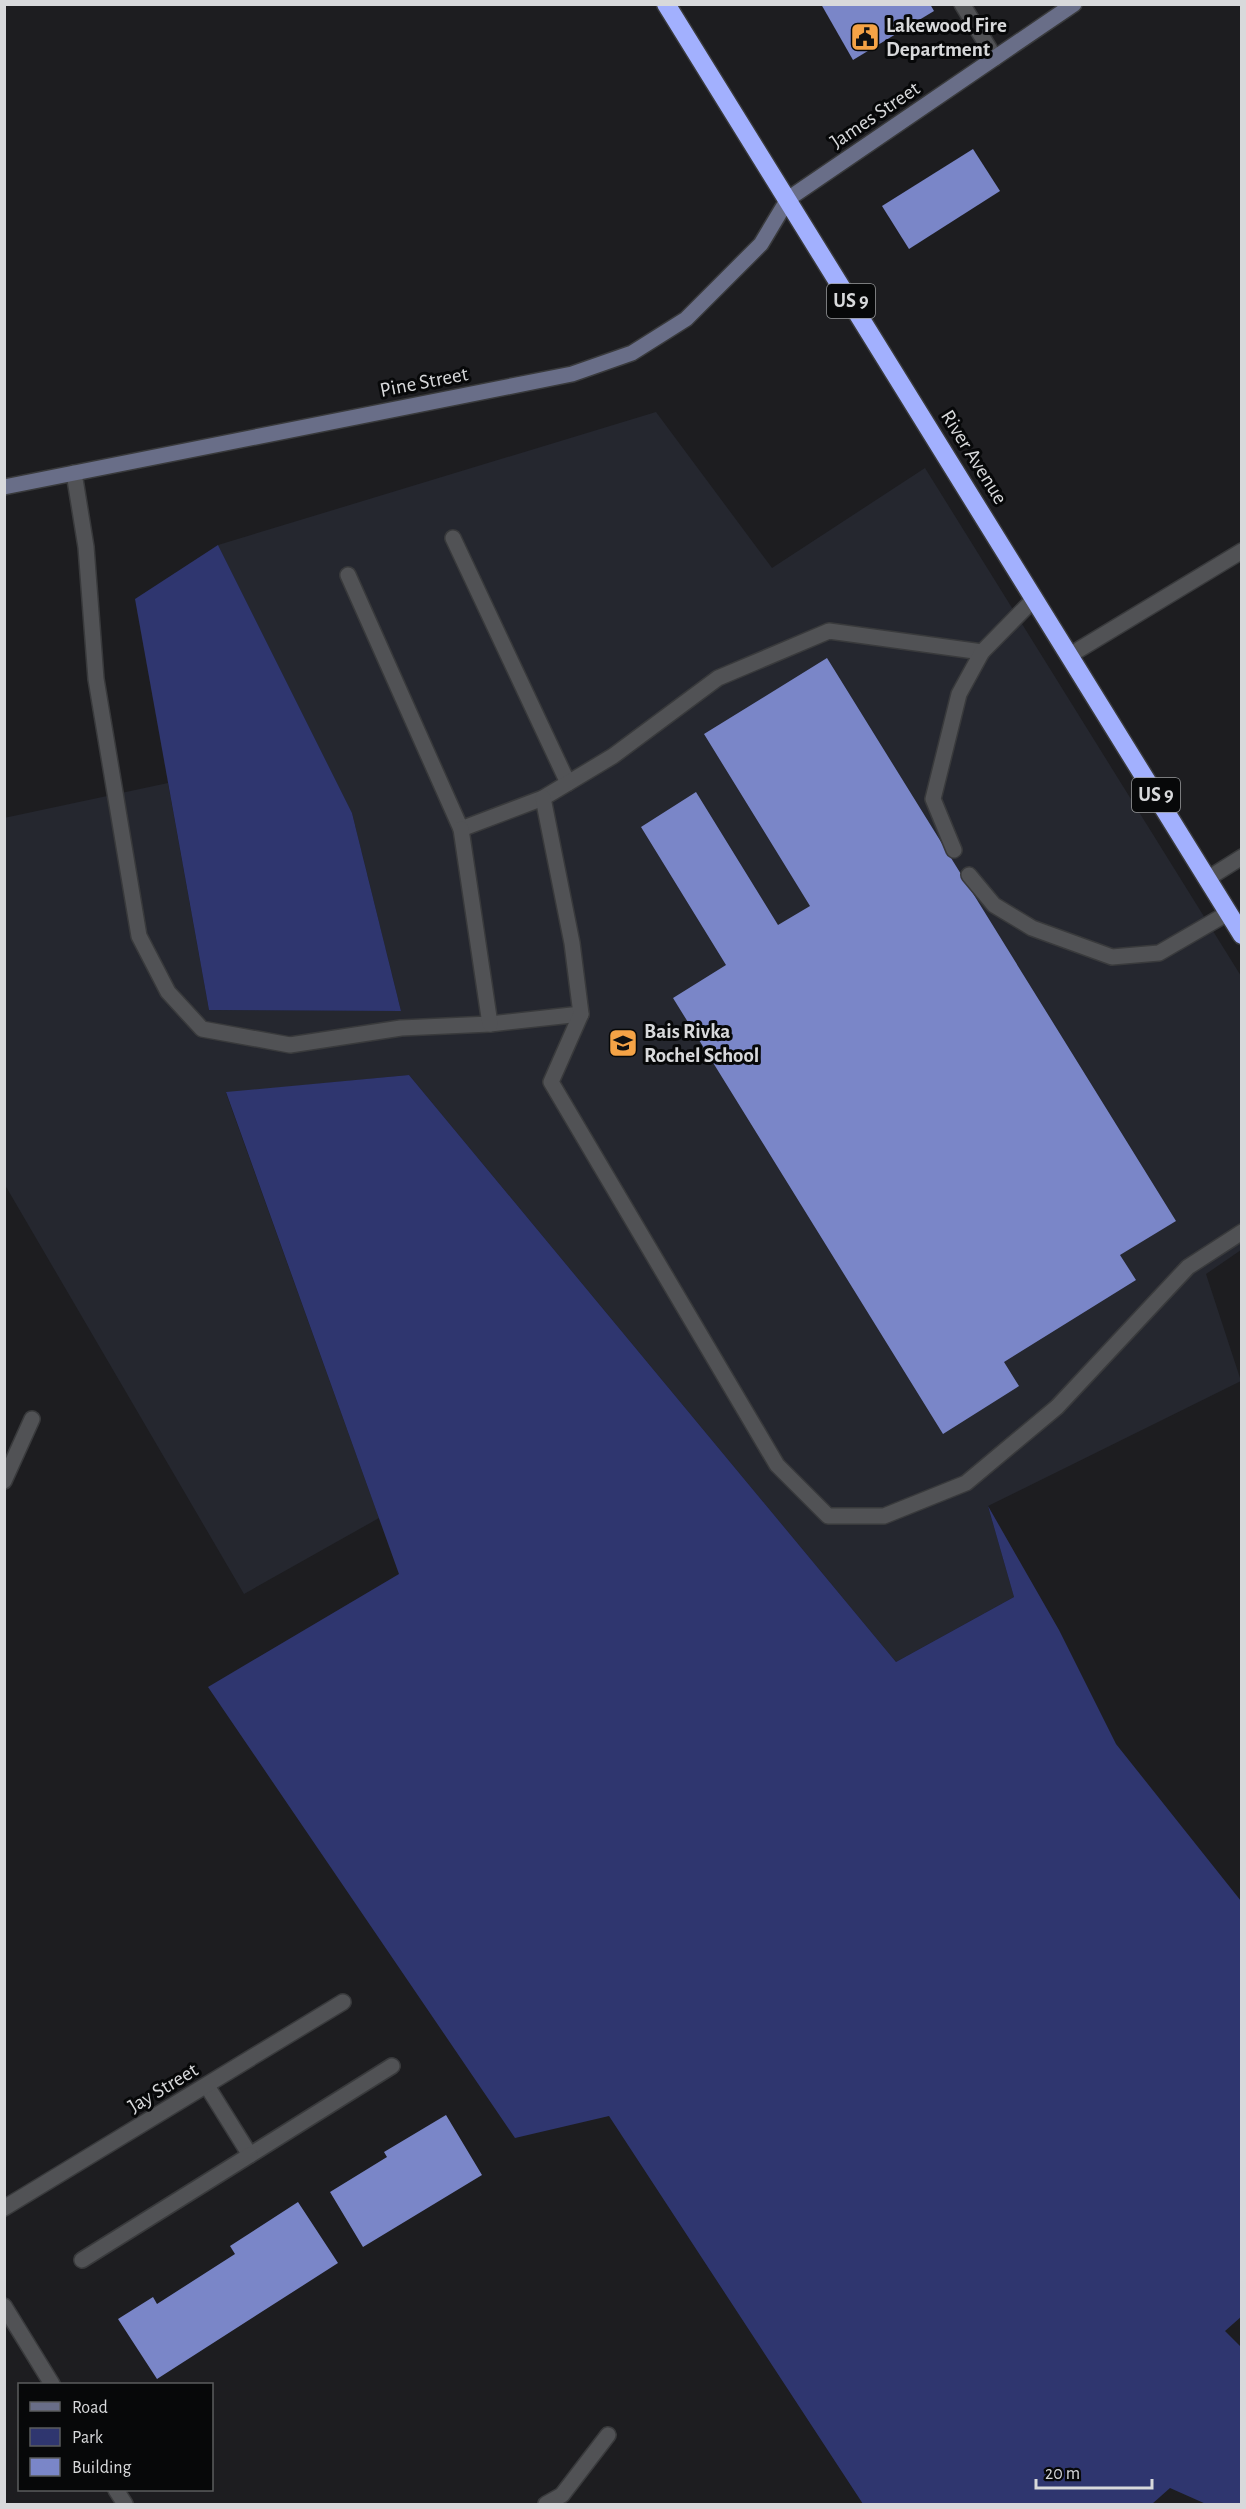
<svg xmlns="http://www.w3.org/2000/svg" width="1246" height="2509" font-family="'Alegreya Sans',sans-serif">
	<rect width="100%" height="100%" fill="#1d1d20"/>
	<polygon fill="#25272f" points="656,412 772,568 925,468 1241,976 1241,1250 1206,1274 1241,1381 988,1506 1014,1597 896,1662 409,1075 226,1093 379,1518 244,1594 5,1185 4,818 168,783 209,1010 401,1011 352,813 218,545"/>
	<g fill="#2f366f">
		<polygon points="218,545 352,813 401,1011 209,1010 135,599"/>
		<polygon points="409,1075 896,1662 1014,1597 988,1506 1059,1630 1116,1744 1241,1901 1242,2316 1225,2331 1241,2347 1241,2504 1206,2504 1170,2488 1152,2504 863,2504 609,2116 515,2138 208,1687 399,1574 226,1092"/>
	</g>
	<g fill="#7a86c8">
		<polygon points="821,4 930,4 934,11 853,60"/>
		<polygon points="973,149 1000,191 909,249 882,206"/>
		<polygon points="827,658 1176,1221 1120,1255 1136,1280 1004,1362 1019,1386 943,1434 673,998 726,965 641,827 696,792 778,925 810,906 704,734"/>
		<polygon points="446,2115 482,2175 363,2247 330,2192 387,2157 384,2152"/>
		<polygon points="298,2202 338,2263 157,2379 118,2319 153,2297 157,2304 235,2254 230,2246"/>
	</g>
	<g fill="none" stroke-linecap="round" stroke-linejoin="round">
		<g stroke="#393a3c" stroke-width="18">
			<g id="lane">
				<polyline points="962,4 995,58"/>
				<polyline points="74,473 86,547 96,679 139,936 168,992 202,1029 290,1045 401,1028 490,1024 581,1014"/>
				<polyline points="453,538 568,783"/>
				<polyline points="348,575 461,829 543,798 613,756 718,678 829,631 982,652"/>
				<polyline points="543,798 572,943 581,1014 551,1082 777,1465 828,1516 884,1516 966,1483 1057,1407 1188,1267 1242,1232"/>
				<polyline points="461,829 490,1024"/>
				<polyline points="954,850 933,799 959,694 982,652 1035,598"/>
				<polyline points="969,875 994,905 1032,928 1112,957 1159,953 1228,913"/>
				<polyline points="207,2086 250,2155 392,2066"/>
				<polyline points="82,2260 250,2155"/>
			</g>
		</g>
		<g stroke="#393a3c" stroke-width="18">
			<g id="street">
				<polyline points="1070,655 1242,551"/>
				<polyline points="1207,879 1242,857"/>
				<polyline points="4,1481 32,1419"/>
				<polyline points="4,2208 343,2002"/>
				<polyline points="4,2306 52,2384"/>
				<polyline points="116,2490 125,2504"/>
				<polyline points="546,2504 562,2495 608,2435"/>
			</g>
		</g>
		<g stroke="#393a3c" stroke-width="18">
			<polyline id="secondary" points="4,487 572,374 632,353 686,319 761,244 788,199 1074,4"/>
		</g>
		<g stroke="#393a3c" stroke-width="21">
			<polyline id="highway" points="666,4 1242,935"/>
		</g>
		<use href="#lane" stroke="#515255" stroke-width="15"/>
		<use href="#street" stroke="#515255" stroke-width="15"/>
		<use href="#secondary" stroke="#696e88" stroke-width="15"/>
		<use href="#highway" stroke="#a2b0fe" stroke-width="18"/>
	</g>
	<defs>
		<g id="civic-square" transform="scale(1.5)"><rect x="-9" y="-9" width="18" height="18" rx="4" fill="#f5a346" stroke="#070809"/><path d="M-.6-6.5H3V-4.5H.6V-3L4-1V1h2V6H-6V1h2V-1L-.6-3ZM-1.2 2.5V6h2.4V2.5Z" fill="#111"/></g>
		<g id="school-square" transform="scale(1.5)"><rect x="-9" y="-9" width="18" height="18" rx="4" fill="#f5a346" stroke="#070809"/><path d="M0-5L7-2L0 1L-7-2ZM-4 1L0 2.5L4 1V4Q0 6-4 4Z" fill="#111"/></g>
	</defs>
	<g fill-rule="evenodd">
		<use href="#civic-square" x="865" y="37"/>
		<use href="#school-square" x="623" y="1043"/>
	</g>
	<g text-anchor="middle" dominant-baseline="central" stroke-width="6" stroke-linejoin="round" paint-order="stroke">
		<g fill="#070809" stroke="#999a9c" stroke-width="1.5">
			<rect x="827" y="284" width="48" height="34" rx="4.5"/>
			<rect x="1132" y="778" width="48" height="34" rx="4.5"/>
		</g>
		<g font-size="20" font-weight="bold" fill="#d8d9db">
			<text x="851" y="301">US 9</text>
			<text x="1156" y="795">US 9</text>
		</g>
		<g font-size="21" font-weight="bold" fill="#d8d9db" stroke="#070809" text-anchor="start">
			<text x="886" y="25">Lakewood Fire<tspan x="886" dy="24">Department</tspan></text>
			<text x="644" y="1031">Bais Rivka<tspan x="644" dy="24">Rochel School</tspan></text>
		</g>
		<g font-size="21" fill="#d8d9db" stroke="#070809">
			<text transform="translate(875 115) rotate(-34)">James Street</text>
			<text transform="translate(424 382) rotate(-11)">Pine Street</text>
			<text transform="translate(974 457) rotate(58)">River Avenue</text>
			<text transform="translate(163 2088) rotate(-31)">Jay Street</text>
		</g>
	</g>
	<rect width="1246" height="2509" fill="none" stroke="#d8d9db" stroke-width="12"/>
	<rect x="18" y="2383" width="195" height="108" fill="#070809" stroke="#5b5c5d" stroke-width="1.5"/>
	<rect x="30" y="2402" width="30" height="9" fill="#696e88" stroke="#5b5c5d" stroke-width="1.5"/>
	<text x="72" y="2413" font-size="18" fill="#d8d9db">Road</text>
	<rect x="30" y="2428" width="30" height="18" fill="#2f366f" stroke="#5b5c5d" stroke-width="1.5"/>
	<text x="72" y="2443" font-size="18" fill="#d8d9db">Park</text>
	<rect x="30" y="2458" width="30" height="18" fill="#7a86c8" stroke="#5b5c5d" stroke-width="1.5"/>
	<text x="72" y="2473" font-size="18" fill="#d8d9db">Building</text>
	<path d="M1036 2479v9h116v-9" fill="none" stroke="#d8d9db" stroke-width="3"/>
	<text x="1045" y="2479" font-size="18" fill="#d8d9db" stroke="#070809" stroke-width="4.5" paint-order="stroke">20 m</text>
</svg>
